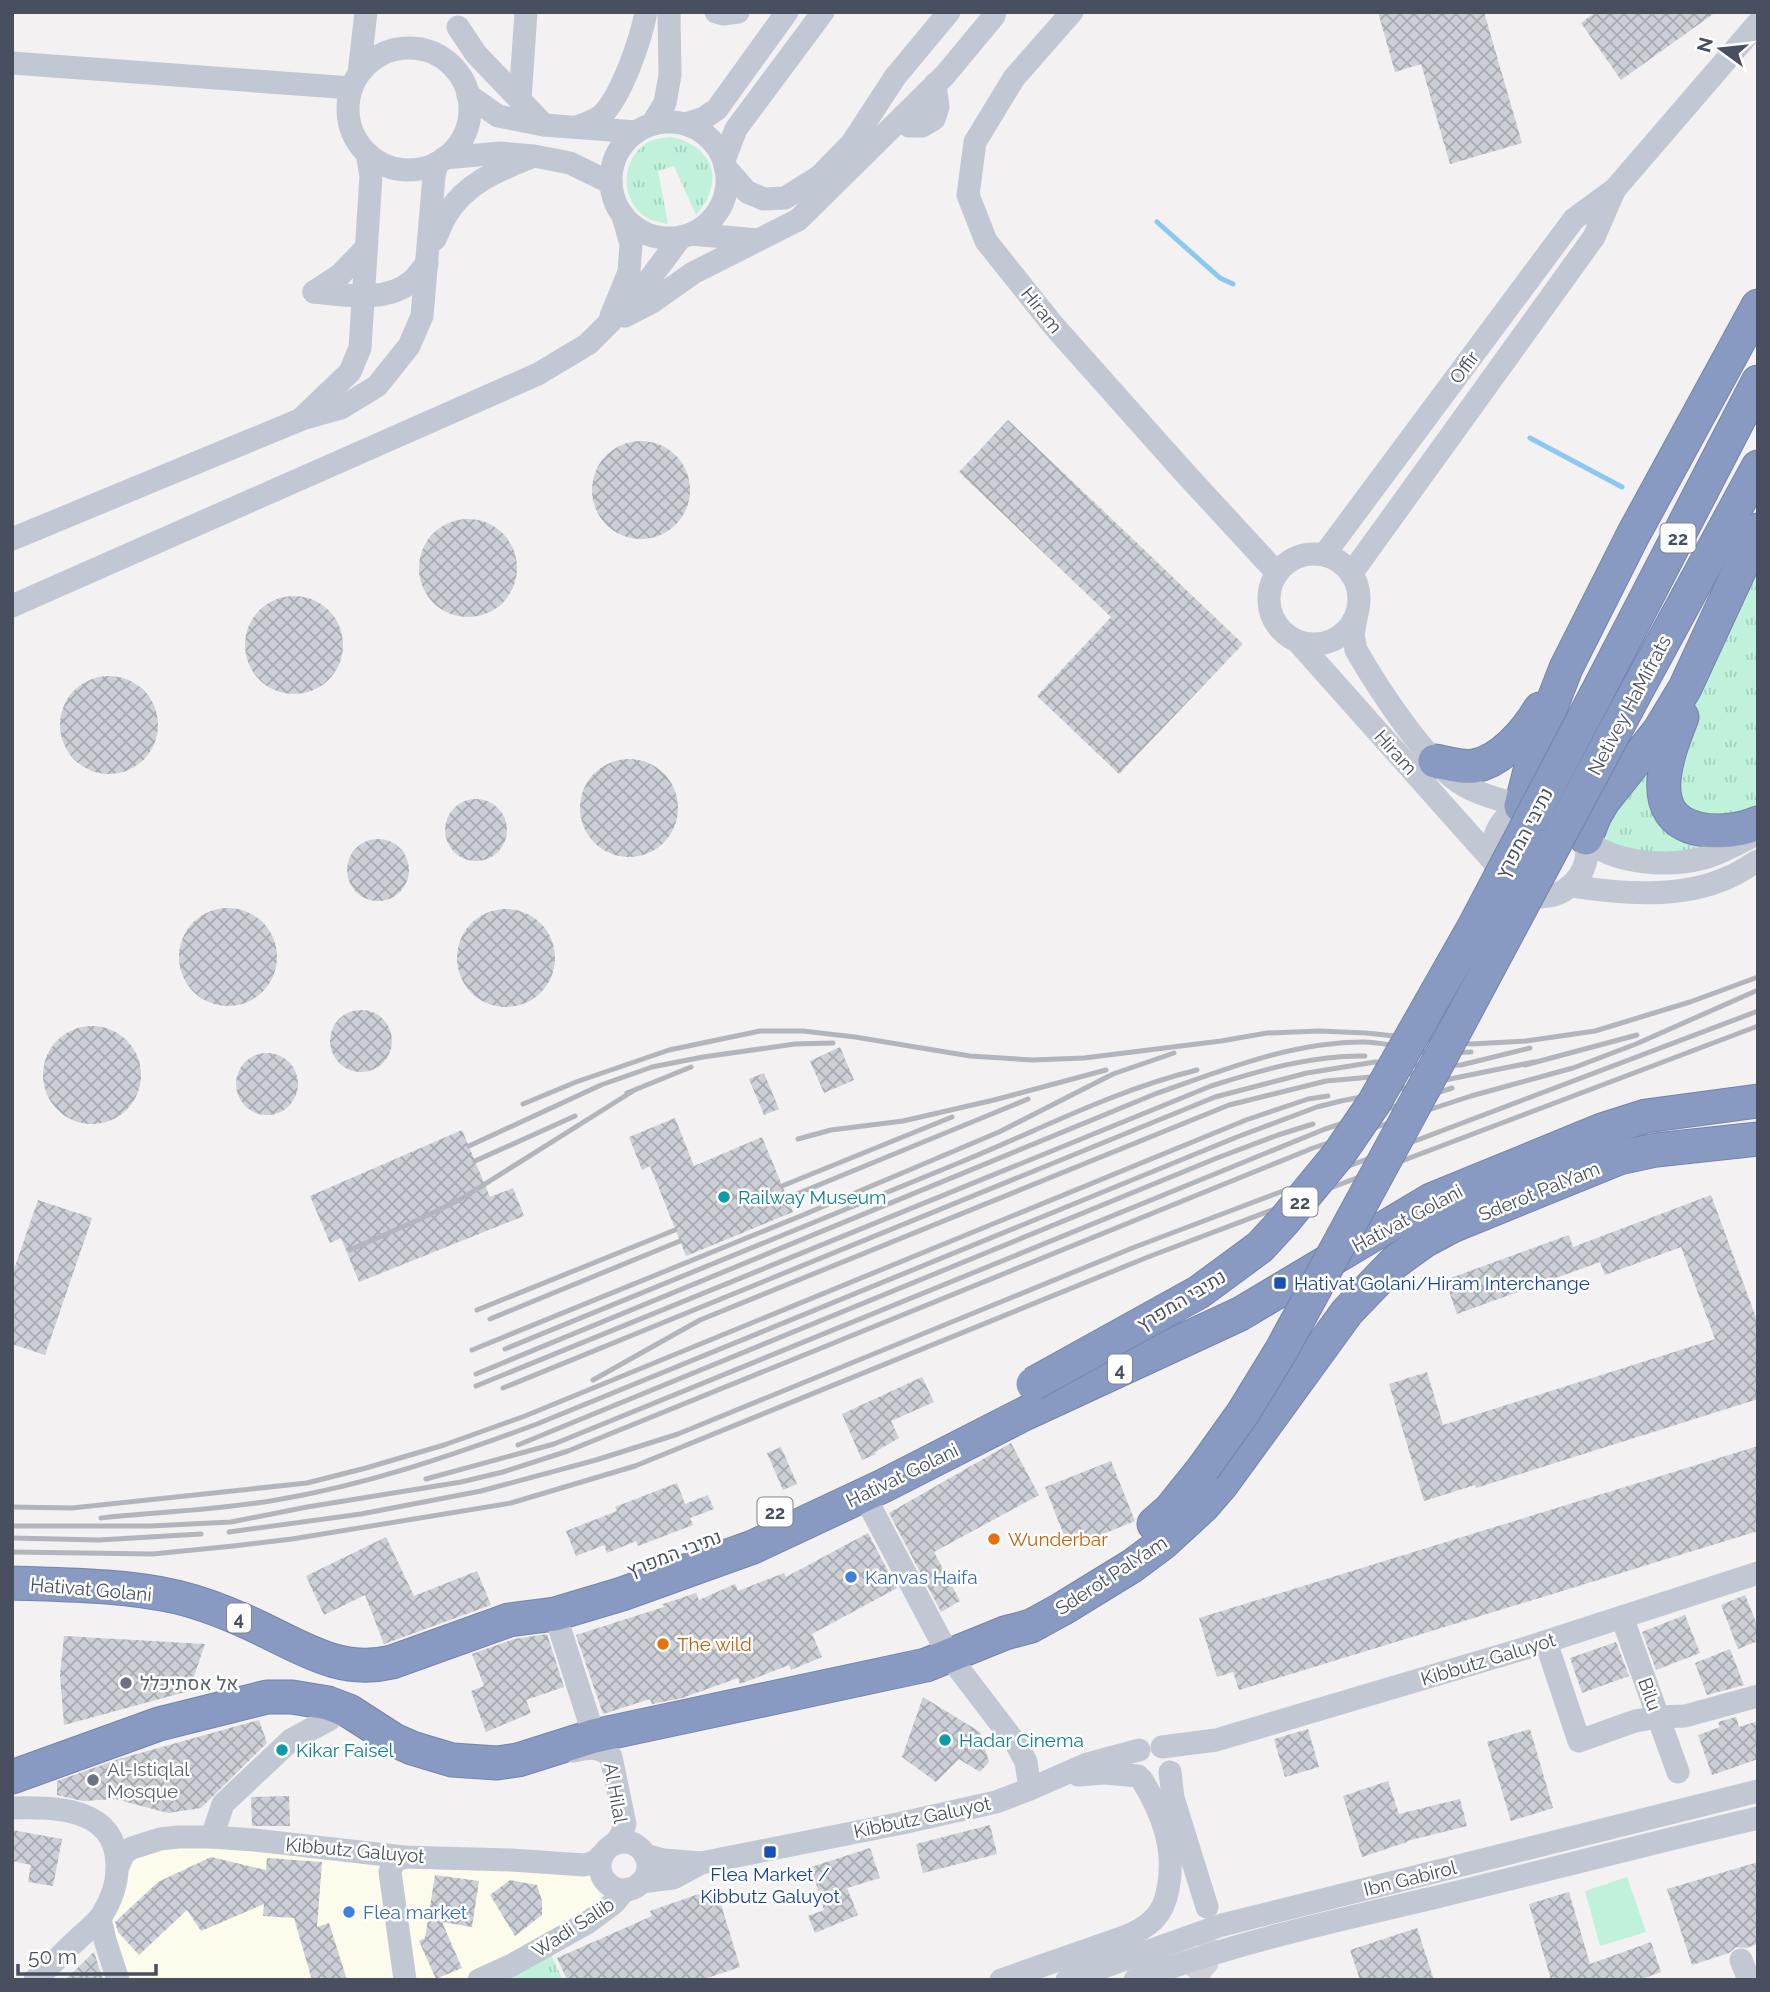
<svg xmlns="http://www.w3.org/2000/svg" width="1770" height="1992" font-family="Raleway,Heebo,sans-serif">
	<defs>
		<pattern id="grass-tufts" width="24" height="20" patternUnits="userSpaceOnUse" patternTransform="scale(1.75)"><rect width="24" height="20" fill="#bff1db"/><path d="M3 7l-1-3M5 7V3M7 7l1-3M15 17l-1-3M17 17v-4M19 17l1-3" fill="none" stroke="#a6d0be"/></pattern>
		<pattern id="building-cross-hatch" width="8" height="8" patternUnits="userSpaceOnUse" patternTransform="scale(1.75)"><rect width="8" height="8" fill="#cdcfd6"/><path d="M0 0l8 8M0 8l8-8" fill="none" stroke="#a8aab1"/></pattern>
	</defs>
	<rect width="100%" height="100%" fill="#f3f1f1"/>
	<polygon fill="#fdfbec" points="143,1843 584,1865 605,1906 471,1980 118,1980 110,1900 116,1878"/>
	<g fill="url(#grass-tufts)">
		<path d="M671,137C714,146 726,182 696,215L674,166L658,171L668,224C659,222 650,221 643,215C620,197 622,160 645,144C653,139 662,138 671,137Z"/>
		<polygon points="1758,557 1758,808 1717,821 1675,804 1676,749"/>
		<polygon points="1672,722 1658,789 1737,836 1688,852 1646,854 1613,845 1598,828"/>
		<polygon points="550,1953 563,1980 497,1980"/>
	</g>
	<polygon fill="#bff1db" points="1627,1877 1646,1932 1600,1946 1585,1891"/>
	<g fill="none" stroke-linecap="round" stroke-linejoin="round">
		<g stroke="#8bc9f0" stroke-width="5">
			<polyline points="1157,222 1220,278 1233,284"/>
			<polyline points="1530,438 1622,487"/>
		</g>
	</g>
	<g fill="url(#building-cross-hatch)">
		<polygon points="1378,12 1484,12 1522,143 1450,164 1421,64 1395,72"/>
		<polygon points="1596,12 1716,12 1621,80 1581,23"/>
		<polygon points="1008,420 1243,644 1119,774 1037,696 1111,617 959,472"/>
		<circle cx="641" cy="490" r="49"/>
		<circle cx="468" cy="568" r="49"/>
		<circle cx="294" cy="645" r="49"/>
		<circle cx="109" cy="725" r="49"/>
		<circle cx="629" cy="808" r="49"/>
		<circle cx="476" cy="830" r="31"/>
		<circle cx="378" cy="870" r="31"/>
		<circle cx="228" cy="957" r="49"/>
		<circle cx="506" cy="958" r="49"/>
		<circle cx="361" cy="1041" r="31"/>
		<circle cx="92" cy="1075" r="49"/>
		<polygon points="840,1047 854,1080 824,1093 810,1061"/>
		<circle cx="267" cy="1084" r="31"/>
		<polygon points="764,1073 779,1109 764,1115 749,1079"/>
		<polygon points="675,1118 694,1166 762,1137 793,1212 686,1256 650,1166 642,1170 629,1137"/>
		<polygon points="462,1130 490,1197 513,1188 524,1216 359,1282 341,1238 330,1243 310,1196"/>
		<polygon points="1711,1195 1758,1323 1758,1399 1476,1488 1475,1485 1424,1501 1389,1384 1427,1372 1443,1425 1715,1339 1681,1247 1605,1275 1600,1262 1457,1314 1445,1280 1569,1235 1573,1247"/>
		<polygon points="38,1200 92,1218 45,1355 12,1344 12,1275"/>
		<polygon points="922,1377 934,1402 891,1421 899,1438 875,1452 876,1454 862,1460 842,1414"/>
		<polygon points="1011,1443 1039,1495 934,1552 960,1601 941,1612 889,1513"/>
		<polygon points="1758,1446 1758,1531 1239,1690 1233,1672 1217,1677 1199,1618"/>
		<polygon points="781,1447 797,1484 783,1490 767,1453"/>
		<polygon points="1111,1461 1135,1521 1069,1548 1045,1487"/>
		<polygon points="677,1483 685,1504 708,1495 714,1509 690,1518 693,1525 638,1546 636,1541 607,1553 604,1545 576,1556 566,1531 617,1511 615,1507"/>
		<polygon points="868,1533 897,1588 812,1634 822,1657 791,1670 789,1665 740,1684 738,1678 682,1698 652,1704 650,1699 603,1714 576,1635 664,1607 663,1604 696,1593 699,1600 735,1584 738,1591 784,1573 786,1577"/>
		<polygon points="386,1537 414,1596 477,1571 491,1605 384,1644 365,1595 324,1615 306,1576"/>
		<polygon points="1745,1595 1758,1627 1758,1641 1738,1649 1721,1605"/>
		<polygon points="1685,1615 1700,1653 1656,1670 1642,1632"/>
		<polygon points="547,1634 564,1687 526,1700 531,1713 486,1732 471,1691 484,1686 472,1654 514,1639"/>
		<polygon points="64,1636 205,1644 189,1691 64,1725 60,1675"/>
		<polygon points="1616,1642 1629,1676 1582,1693 1570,1658"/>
		<polygon points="1730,1649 1744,1685 1707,1695 1695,1663"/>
		<polygon points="923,1697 980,1732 989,1762 980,1772 959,1759 936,1782 902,1757"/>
		<polygon points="1736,1717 1739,1727 1758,1721 1758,1759 1712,1775 1698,1735 1720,1727 1718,1722"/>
		<polygon points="259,1720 267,1743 201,1808 168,1813 115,1799 83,1801 57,1795 57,1781 119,1759"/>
		<polygon points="1308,1729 1319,1767 1285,1777 1274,1739"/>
		<polygon points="1530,1729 1553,1808 1511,1821 1487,1742"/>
		<polygon points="1388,1781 1399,1814 1460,1799 1467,1826 1407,1841 1407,1842 1362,1857 1343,1796"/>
		<polygon points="289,1796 290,1826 252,1826 251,1797"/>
		<polygon points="990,1825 997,1854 923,1873 916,1844"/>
		<polygon points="12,1830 62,1839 53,1886 28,1882 31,1865 12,1861"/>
		<polygon points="870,1848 880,1878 847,1888 858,1915 815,1933 808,1916 824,1910 811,1867"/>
		<polygon points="211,1857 266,1870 267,1858 322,1862 317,1927 329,1923 347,1980 312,1980 294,1918 263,1916 264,1904 201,1931 187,1910 139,1955 118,1932 115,1922 158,1882"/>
		<polygon points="1758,1862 1758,1944 1746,1948 1736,1947 1729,1953 1692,1965 1667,1889"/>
		<polygon points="435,1875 479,1881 472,1927 442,1922 462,1968 436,1979 419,1941 425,1938"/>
		<polygon points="510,1880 537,1885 542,1901 542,1915 515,1936 490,1895"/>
		<polygon points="716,1888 740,1967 701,1980 567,1980 557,1958 652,1916 650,1911"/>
		<polygon points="1569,1892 1590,1964 1651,1942 1661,1972 1639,1980 1551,1980 1529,1904"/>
		<polygon points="1417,1928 1434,1980 1360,1980 1350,1950"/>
		<polygon points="94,1952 103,1980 65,1980"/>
	</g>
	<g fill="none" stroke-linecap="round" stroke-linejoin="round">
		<polyline stroke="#d1d1d4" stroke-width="23" stroke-dasharray="23 11" stroke-linecap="butt" points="1193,1980 1207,1963 1212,1939"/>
		<g stroke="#7384ad" stroke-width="35">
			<g id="highway">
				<polyline points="1597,693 1758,382"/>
				<polyline points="1630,703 1758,467"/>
				<path d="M1682,717C1668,753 1642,817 1699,829C1720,833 1738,831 1758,823"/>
				<path d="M1435,761C1447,763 1462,768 1474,766C1501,762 1527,731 1540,709"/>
				<polyline points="1521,806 1537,743 1566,668 1633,535 1758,306"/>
				<polyline points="1586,838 1594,817 1604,800 1659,731 1685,688 1758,530"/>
				<polyline points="1154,1524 1170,1510 1203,1469"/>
				<path d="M12,1583C68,1585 123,1585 177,1597C206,1604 235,1616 262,1629C306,1650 342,1674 392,1662L509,1620L555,1614L622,1594L753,1547L883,1486L1026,1413L1240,1314L1431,1200L1602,1130L1646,1116L1758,1101"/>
				<polyline points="12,1777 159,1724 267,1697 292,1697 328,1703 349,1711 394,1740 412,1748 452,1760 497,1763 518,1760 594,1736 926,1665 1005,1633 1031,1626 1062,1609 1132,1566 1163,1543 1203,1506 1222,1484 1347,1312 1395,1262 1424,1241 1452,1226 1619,1158 1656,1150 1758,1139"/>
			</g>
		</g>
		<g stroke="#c2c8d3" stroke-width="23">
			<polyline points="716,12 723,14 738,12"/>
			<polyline points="1072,12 1014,78 975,142 968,195 986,241 1053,325 1183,471 1277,573"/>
			<polyline points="458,27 476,54 544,125"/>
			<circle cx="409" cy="109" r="61"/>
			<polyline points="12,63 351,88"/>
			<polyline points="359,73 366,12"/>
			<polyline points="468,95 498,116 544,125 636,132"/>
			<polyline points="520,100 526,12"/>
			<polyline points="901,119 909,126 922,126 934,119 938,107 935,84"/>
			<circle cx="669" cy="180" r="58"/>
			<polyline points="652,124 665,103 670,75 669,12"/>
			<polyline points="686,124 704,118 717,109 787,12"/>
			<path d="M577,127C585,124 596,120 602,115C622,95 641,39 646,12"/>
			<polyline points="444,158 500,153 534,156 570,163 611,183"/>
			<polyline points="724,160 736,129 823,12"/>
			<polyline points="725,167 747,192 764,199 785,198 820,176 852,143 895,77 949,12"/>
			<polyline points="691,234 758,240"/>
			<path d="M435,239C439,231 442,222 447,214C466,183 497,171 529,158"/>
			<path d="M314,292C345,295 387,303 412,281C417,276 422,269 427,264"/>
			<polyline points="314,292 340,275 366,248"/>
			<polyline points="611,316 629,272 631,244 623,216"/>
			<polyline points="625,316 652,302 693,273 798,220 945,75 994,16 995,12"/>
			<polyline points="303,417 350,372 360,348 371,176 367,153"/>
			<polyline points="12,539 302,419 341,408 377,386 409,346 422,316 434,176 437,163"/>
			<circle cx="1314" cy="599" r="45"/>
			<polyline points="1324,555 1574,219 1615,189 1758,23"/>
			<polyline points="1351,574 1594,237 1614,191"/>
			<polyline points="12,606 538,374 588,344 640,292 681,237"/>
			<path d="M1357,613L1353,634L1356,650C1378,688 1427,765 1465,786C1482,796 1503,800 1521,806"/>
			<polyline points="1298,642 1494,862"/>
			<circle cx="1540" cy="850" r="47"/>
			<path d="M1586,838C1612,865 1669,867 1704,858C1722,853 1741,842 1758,833"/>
			<path d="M1571,886C1621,894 1682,899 1729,877C1739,873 1748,866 1758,861"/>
			<polyline points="857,1497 868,1503 874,1514 949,1656 1017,1745 1026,1762 1030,1789"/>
			<polyline points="555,1614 594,1736"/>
			<polyline points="1622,1617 1678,1772"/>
			<polyline points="1546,1642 1579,1741 1635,1721 1658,1717 1685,1716 1758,1696"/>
			<polyline points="1162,1747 1216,1740 1523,1649 1758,1573"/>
			<path d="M573,1751C588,1748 600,1745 611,1757L625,1824L621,1836L614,1844"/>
			<polyline points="1170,1772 1173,1798 1207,1907"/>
			<polyline points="1078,1775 1105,1773 1138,1776"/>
			<path d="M12,1808C56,1807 115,1807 117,1864C118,1882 111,1901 102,1915C96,1924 86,1931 79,1938C64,1952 50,1966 35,1980"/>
			<polyline points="212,1837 223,1804 291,1740 330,1719"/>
			<circle cx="624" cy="1866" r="24"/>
			<polyline points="645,1855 664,1860 701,1863 902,1823 996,1802 1030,1789 1087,1764 1139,1750"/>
			<polyline points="404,1857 394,1861 390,1872 405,1980"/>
			<polyline points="117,1869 124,1853 132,1848 160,1839 178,1837 212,1837 254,1840 404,1857 511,1860 584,1865 595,1862 602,1855"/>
			<polyline points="641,1882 673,1878 701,1863"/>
			<polyline points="100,1918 105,1940 118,1980"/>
			<polyline points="1741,1960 1749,1980"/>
			<polyline points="479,1980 512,1965 587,1923 614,1903 623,1892 629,1889"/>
			<path d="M1001,1980L1127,1936C1137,1932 1146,1927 1154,1919C1162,1911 1166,1900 1168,1889C1176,1850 1163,1814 1142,1780"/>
			<polyline points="1067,1980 1222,1925 1758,1791"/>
			<path d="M1135,1980C1233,1943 1335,1921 1437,1897C1544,1871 1651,1843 1758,1818"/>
		</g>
		<use href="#highway" stroke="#889ac1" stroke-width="33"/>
		<g stroke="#b3b5bc" stroke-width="5">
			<polyline points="1525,1065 1637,1035"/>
			<polyline points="627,1093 691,1067"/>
			<polyline points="523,1104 576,1082 669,1050 760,1031 803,1031 855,1037 970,1056 1032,1060 1084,1058 1221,1041 1267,1033 1319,1031 1366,1033 1472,1044 1526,1041 1595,1031 1690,1002 1758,977"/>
			<polyline points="798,1139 831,1130 903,1121 994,1100 1106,1070"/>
			<polyline points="469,1146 601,1085 652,1067 703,1057 795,1044 833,1043"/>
			<polyline points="475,1161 575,1116"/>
			<polyline points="782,1186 952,1117"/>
			<polyline points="787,1198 1028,1099"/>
			<polyline points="350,1250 418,1220 461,1199 633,1091"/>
			<polyline points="477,1310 675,1230"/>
			<polyline points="490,1319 680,1241"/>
			<path d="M505,1349C657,1286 809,1224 961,1162C1039,1130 1115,1090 1197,1070"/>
			<polyline points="472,1350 803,1215 999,1132 1113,1074 1174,1053"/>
			<path d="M476,1374L1155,1094C1223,1070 1291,1042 1364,1042C1388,1042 1410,1051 1433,1054C1445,1055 1459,1052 1471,1052"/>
			<polyline points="593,1380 700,1320 1229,1105 1326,1081 1417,1073"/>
			<path d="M476,1386L1211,1086C1261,1070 1313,1055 1365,1056"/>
			<polyline points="503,1388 1215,1097 1307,1073 1375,1062 1427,1066 1461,1065 1530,1048"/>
			<polyline points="518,1445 1217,1158 1278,1135 1313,1124"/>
			<polyline points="426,1479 554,1444 1325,1129 1452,1088"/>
			<polyline points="12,1507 72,1508 307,1483 366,1468 444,1445 525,1416 1246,1120 1308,1099 1328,1096"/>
			<path d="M101,1518C159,1512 219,1510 276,1500C366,1485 451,1456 537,1424L1237,1137L1317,1107L1341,1101L1534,1062"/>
			<polyline points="12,1526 151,1526 231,1522 307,1507 461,1482 503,1472 568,1451 1313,1148 1471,1096 1573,1068 1636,1044 1758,990"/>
			<polyline points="229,1532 361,1514 481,1491 596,1460 678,1434 1135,1247 1758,1011"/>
			<polyline points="12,1538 99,1540 201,1534"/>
			<polyline points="12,1552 153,1554 233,1546 292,1539 511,1503 635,1466 1148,1257 1758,1026"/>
		</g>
		<g stroke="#7384ad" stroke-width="35" stroke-linecap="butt">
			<g id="highway-bridge">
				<polyline points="1033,1384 1199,1292 1260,1247 1284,1221 1339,1154 1374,1103 1474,927 1597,693"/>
				<polyline points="1203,1469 1243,1413 1281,1351 1457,1027 1630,703"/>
			</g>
		</g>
		<use href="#highway-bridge" stroke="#889ac1" stroke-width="33"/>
	</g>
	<g fill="#0f9aa8" stroke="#fff" stroke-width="2.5">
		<circle cx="724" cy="1197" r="7"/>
		<circle cx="945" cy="1740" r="7"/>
		<circle cx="282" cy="1750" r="7"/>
	</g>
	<g fill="#1a4fb4" stroke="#fff" stroke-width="2.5">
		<rect x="1273" y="1276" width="14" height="14" rx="3.5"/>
		<rect x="763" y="1845" width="14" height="14" rx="3.5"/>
	</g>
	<g fill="#e8710a" stroke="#fff" stroke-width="2.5">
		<circle cx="994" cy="1539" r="7"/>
		<circle cx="663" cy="1644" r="7"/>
	</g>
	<g fill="#3f7fe0" stroke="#fff" stroke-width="2.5">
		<circle cx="851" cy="1577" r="7"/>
		<circle cx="349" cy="1912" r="7"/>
	</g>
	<g fill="#6b7280" stroke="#fff" stroke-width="2.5">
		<circle cx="126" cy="1683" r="7"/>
		<circle cx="93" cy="1780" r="7"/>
	</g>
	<g text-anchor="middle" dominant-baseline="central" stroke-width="5" stroke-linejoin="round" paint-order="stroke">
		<g fill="#fff" stroke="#7f8490" stroke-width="2">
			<rect x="1660.5" y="523.5" width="35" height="29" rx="5"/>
			<rect x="1282.5" y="1187.5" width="35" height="29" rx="5"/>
			<rect x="1108" y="1354.5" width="24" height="29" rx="5"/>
			<rect x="757.5" y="1497.5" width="35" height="29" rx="5"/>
			<rect x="227" y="1603.5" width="24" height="29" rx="5"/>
		</g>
		<g font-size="18" font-weight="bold" fill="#485060">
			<text x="1678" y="538">22</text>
			<text x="1300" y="1202">22</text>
			<text x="1120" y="1369">4</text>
			<text x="775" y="1512">22</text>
			<text x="239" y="1618">4</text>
		</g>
		<g font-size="19" fill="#485060" stroke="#fff">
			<text transform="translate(1042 310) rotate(51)">Hiram</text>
			<text transform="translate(1464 367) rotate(-53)">Offir</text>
			<text transform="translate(1629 705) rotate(-62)">Netivey HaMifrats</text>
			<text transform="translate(1396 752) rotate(48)">Hiram</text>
			<text transform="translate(1524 833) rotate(-62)">נתיבי המפרץ</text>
			<text transform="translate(1539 1191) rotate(-22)">Sderot PalYam</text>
			<text transform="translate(1407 1218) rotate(-28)">Hativat Golani</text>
			<text transform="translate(1181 1300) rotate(-31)">נתיבי המפרץ</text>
			<text transform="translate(902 1475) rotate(-26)">Hativat Golani</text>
			<text transform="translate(674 1553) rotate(-21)">נתיבי המפרץ</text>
			<text transform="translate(1111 1575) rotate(-33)">Sderot PalYam</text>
			<text transform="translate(91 1589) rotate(5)">Hativat Golani</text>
			<text transform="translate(1488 1659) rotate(-17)">Kibbutz Galuyot</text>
			<text transform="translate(1650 1694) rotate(70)">Bilu</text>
			<text transform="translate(616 1793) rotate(80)">Al Hilal</text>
			<text transform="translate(922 1817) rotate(-12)">Kibbutz Galuyot</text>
			<text transform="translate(355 1850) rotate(5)">Kibbutz Galuyot</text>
			<text transform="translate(1410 1878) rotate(-14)">Ibn Gabirol</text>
			<text transform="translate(573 1927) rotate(-33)">Wadi Salib</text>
		</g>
		<g font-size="19" fill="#0d838f" stroke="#fff" text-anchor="start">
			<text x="738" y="1197">Railway Museum</text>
			<text x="959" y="1740">Hadar Cinema</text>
			<text x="296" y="1750">Kikar Faisel</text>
		</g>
		<g font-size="19" fill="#164399" stroke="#fff" text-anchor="start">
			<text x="1294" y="1283">Hativat Golani/Hiram Interchange</text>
			<text x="770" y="1874" text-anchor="middle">Flea Market /<tspan x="770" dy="22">Kibbutz Galuyot</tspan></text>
		</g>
		<g font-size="19" fill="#c56008" stroke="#fff" text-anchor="start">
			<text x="1008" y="1539">Wunderbar</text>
			<text x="677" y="1644">The wild</text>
		</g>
		<g font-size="19" fill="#366cbe" stroke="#fff" text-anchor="start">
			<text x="865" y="1577">Kanvas Haifa</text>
			<text x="363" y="1912">Flea market</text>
		</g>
		<g font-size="19" fill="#5b616d" stroke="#fff" text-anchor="start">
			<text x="140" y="1683">אל אסתיכלל</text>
			<text x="107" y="1769">Al-Istiqlal<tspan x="107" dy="22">Mosque</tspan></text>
		</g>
	</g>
	<rect width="1770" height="1992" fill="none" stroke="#485060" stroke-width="28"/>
	<g transform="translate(1721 49) rotate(285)" stroke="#ffffff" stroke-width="5" paint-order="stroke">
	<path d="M0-5L12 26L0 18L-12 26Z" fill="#485060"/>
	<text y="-10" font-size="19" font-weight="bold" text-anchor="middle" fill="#485060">N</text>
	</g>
	<path d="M18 1964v10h138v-10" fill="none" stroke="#485060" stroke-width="3.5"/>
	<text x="28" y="1964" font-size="21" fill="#485060" stroke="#ffffff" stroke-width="5" paint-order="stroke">50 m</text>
</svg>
